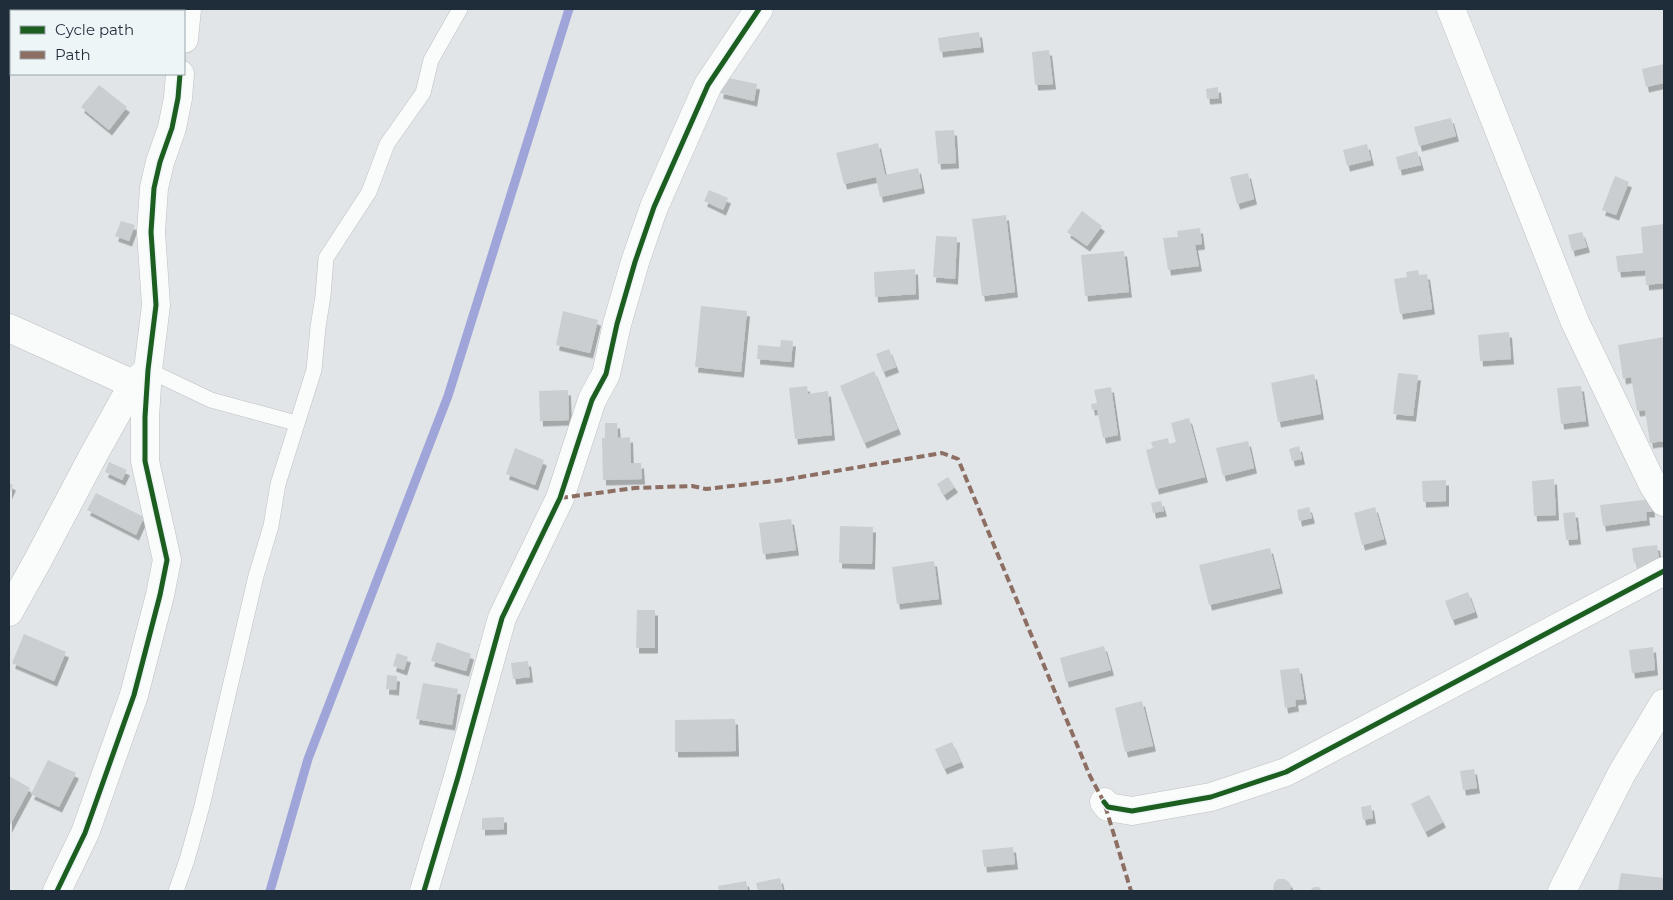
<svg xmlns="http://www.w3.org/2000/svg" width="1673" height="900" font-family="Montserrat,sans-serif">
	<defs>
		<filter id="shadow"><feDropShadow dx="3" dy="5.5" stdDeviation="0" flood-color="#0004"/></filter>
	</defs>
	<rect width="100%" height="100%" fill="#e1e5e7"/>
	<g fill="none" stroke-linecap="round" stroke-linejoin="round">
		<polyline stroke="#9fa5d9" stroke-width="9" points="270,891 308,759 448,396 569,9"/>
	</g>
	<g fill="#caced0" filter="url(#shadow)">
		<polygon points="9,9 77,9 75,11 11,11 11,36 9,34"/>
		<polygon points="979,32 981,47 940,52 938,38"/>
		<polygon points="1049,50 1053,84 1035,85 1032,52"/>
		<polygon points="1664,64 1664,83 1646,87 1642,69"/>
		<polygon points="724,77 757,84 754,101 720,93"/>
		<polygon points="99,85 127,107 109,130 81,107"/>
		<polygon points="1218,87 1219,98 1207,99 1206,89"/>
		<polygon points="1451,118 1456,136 1419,146 1414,127"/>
		<polygon points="954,130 956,163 938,164 935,131"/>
		<polygon points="878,143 885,175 918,168 922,188 880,197 876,177 844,184 836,153"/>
		<polygon points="1367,144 1371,160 1347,166 1343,150"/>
		<polygon points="1417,151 1421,165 1399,170 1396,157"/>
		<polygon points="1248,173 1254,199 1237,204 1230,177"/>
		<polygon points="1615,176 1629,182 1616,215 1602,210"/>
		<polygon points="709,190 728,198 723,210 704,201"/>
		<polygon points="1082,211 1102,226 1087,246 1067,232"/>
		<polygon points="1006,215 1015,292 982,296 972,219"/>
		<polygon points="121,221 135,225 129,241 115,236"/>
		<polygon points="1664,224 1664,283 1646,285 1645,270 1618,272 1616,256 1643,253 1641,227"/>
		<polygon points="1200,228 1202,244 1195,245 1199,266 1168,270 1163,238 1178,237 1177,231"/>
		<polygon points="1582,232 1587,247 1572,251 1568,235"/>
		<polygon points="936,236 957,237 955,279 933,277"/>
		<polygon points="1124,251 1129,292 1085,296 1081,255"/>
		<polygon points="915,269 916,294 875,297 874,272"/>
		<polygon points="1418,270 1419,275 1427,274 1432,309 1400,314 1394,279 1407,277 1406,272"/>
		<polygon points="701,306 747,311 741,372 695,367"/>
		<polygon points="563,311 598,320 590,353 556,345"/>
		<polygon points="1509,332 1511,359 1480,361 1478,335"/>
		<polygon points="1664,337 1664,441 1650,443 1645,410 1637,411 1631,377 1623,379 1618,345"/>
		<polygon points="781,340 793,341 791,362 757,359 758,345 780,347"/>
		<polygon points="889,349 896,367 883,372 876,354"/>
		<polygon points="874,371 898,429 864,443 840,386"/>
		<polygon points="1398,373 1418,375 1413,416 1393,414"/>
		<polygon points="1314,374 1321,414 1278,422 1271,383"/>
		<polygon points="807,386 808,394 828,391 832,435 795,439 789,388"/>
		<polygon points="1581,386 1586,421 1561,424 1557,388"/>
		<polygon points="1111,387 1118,435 1103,438 1097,409 1092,410 1091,404 1097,403 1094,390"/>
		<polygon points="568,390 569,420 540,421 539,391"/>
		<polygon points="1189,418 1205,477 1156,489 1146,450 1153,448 1151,442 1168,438 1169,444 1176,442 1171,423"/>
		<polygon points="605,423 617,423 618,438 630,437 631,463 641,463 642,479 603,480 602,438 605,438"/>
		<polygon points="1248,441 1254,468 1223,476 1216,448"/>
		<polygon points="1299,446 1302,459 1292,461 1289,449"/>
		<polygon points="515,448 544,460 535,485 506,474"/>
		<polygon points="109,462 127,470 122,480 105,472"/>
		<polygon points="948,477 955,487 944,495 937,484"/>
		<polygon points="1554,479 1556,515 1534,516 1532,481"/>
		<polygon points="1446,480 1446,501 1423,502 1422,481"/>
		<polygon points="9,483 13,485 9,494"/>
		<polygon points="96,493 144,517 136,535 87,510"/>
		<polygon points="1651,499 1652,512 1646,512 1647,520 1603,526 1600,505"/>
		<polygon points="1161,501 1164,511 1153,513 1151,503"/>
		<polygon points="1309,507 1312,518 1299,521 1297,510"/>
		<polygon points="1375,507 1384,539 1362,545 1354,513"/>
		<polygon points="1575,512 1578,539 1566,540 1563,513"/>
		<polygon points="791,519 796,550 763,554 759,523"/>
		<polygon points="840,526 873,527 872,564 839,563"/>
		<polygon points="1657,545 1660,567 1638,569 1637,563 1634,563 1632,548"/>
		<polygon points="1270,548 1280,588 1209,605 1199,565"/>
		<polygon points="934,561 939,599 897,604 892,567"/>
		<polygon points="1468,592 1475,612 1452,620 1445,601"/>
		<polygon points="637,610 655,610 655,648 636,648"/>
		<polygon points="24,634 66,652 54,681 12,663"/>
		<polygon points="437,642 471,654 466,671 431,661"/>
		<polygon points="1104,646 1111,670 1066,682 1060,658"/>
		<polygon points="1653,647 1655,670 1632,673 1629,650"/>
		<polygon points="397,653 408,657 404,670 393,666"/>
		<polygon points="528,661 530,677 513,679 511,663"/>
		<polygon points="1299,668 1304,699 1295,700 1296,706 1285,708 1280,670"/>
		<polygon points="387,675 397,676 396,690 386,689"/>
		<polygon points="423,683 458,689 452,725 416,719"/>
		<polygon points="1142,701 1153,746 1125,752 1115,708"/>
		<polygon points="735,719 736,751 675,752 675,720"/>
		<polygon points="952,742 961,762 944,769 935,749"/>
		<polygon points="48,760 76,773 59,807 31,794"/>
		<polygon points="1474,769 1477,788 1463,790 1460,771"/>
		<polygon points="9,776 30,788 9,827"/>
		<polygon points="1429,795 1443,822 1425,832 1411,804"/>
		<polygon points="1371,805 1373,818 1363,820 1361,807"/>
		<polygon points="504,817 504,829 482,830 482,818"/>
		<polygon points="1013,847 1015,864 984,867 982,850"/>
		<polygon points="1621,873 1664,878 1662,891 1618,891"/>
		<polygon points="780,878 783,891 758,891 756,883"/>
		<polygon points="1278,879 1284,879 1289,882 1291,886 1290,891 1275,891 1273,889 1274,883"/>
		<polygon points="746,881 748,891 719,891 718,886"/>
		<polygon points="1314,887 1319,887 1322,891 1309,891"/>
	</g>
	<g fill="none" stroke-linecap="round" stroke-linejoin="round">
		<g stroke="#bcc1c3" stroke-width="16">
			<g id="lane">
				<polyline points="148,370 211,400 296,423"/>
				<polyline points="176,891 187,860 202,806 256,576 271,526 278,484 314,370 318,327 323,296 326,258 369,192 387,144 423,93 431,60 460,9"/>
			</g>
		</g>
		<g stroke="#bcc1c3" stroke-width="29">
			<g id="street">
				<polyline points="1451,9 1575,322 1653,485 1664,502"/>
				<polyline points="184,39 187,9"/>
				<polyline points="9,328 133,384"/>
				<polyline points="9,612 38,560 94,454 133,384 148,370"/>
				<polyline points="1104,802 1108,807 1132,811 1211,797 1286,772 1664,571"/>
				<polyline points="57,891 85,833 134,695 160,595 167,560 145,461 145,417 148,370 156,305 151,232 154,188 160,162 172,128 178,98 180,74"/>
				<polyline points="424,891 458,777 502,618 560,498 592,400 606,374 617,324 635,262 654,207 708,85 759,9"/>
				<polyline points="1562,891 1622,773 1664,703"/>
			</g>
		</g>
		<use href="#lane" stroke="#fafbfb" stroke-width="15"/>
		<use href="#street" stroke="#fafbfb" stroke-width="28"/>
		<polyline stroke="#8d6e63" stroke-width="4" stroke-dasharray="8 4" stroke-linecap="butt" points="560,498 635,488 692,486 706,489 783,480 942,453 958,459 1090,776 1104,802 1131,891"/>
		<g stroke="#eef5f7" stroke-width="8">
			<g id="cycleway">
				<polyline points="1104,802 1108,807 1132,811 1211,797 1286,772 1664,571"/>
				<polyline points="57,891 85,833 134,695 160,595 167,560 145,461 145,417 148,370 156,305 151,232 154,188 160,162 172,128 178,98 180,74"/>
				<polyline points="424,891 458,777 502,618 560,498 592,400 606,374 617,324 635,262 654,207 708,85 759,9"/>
			</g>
		</g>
		<use href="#cycleway" stroke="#1b5e20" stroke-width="5"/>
	</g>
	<rect width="1673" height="900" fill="none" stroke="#1f2d3b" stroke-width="20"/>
	<rect x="10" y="10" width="175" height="65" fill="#eef5f7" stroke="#9ba5ac"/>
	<rect x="20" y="26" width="25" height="8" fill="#1b5e20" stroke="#9ba5ac"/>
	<text x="55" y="35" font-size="15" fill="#1f2d3b">Cycle path</text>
	<rect x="20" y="51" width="25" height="8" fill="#8d6e63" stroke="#9ba5ac"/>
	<text x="55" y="60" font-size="15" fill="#1f2d3b">Path</text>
</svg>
